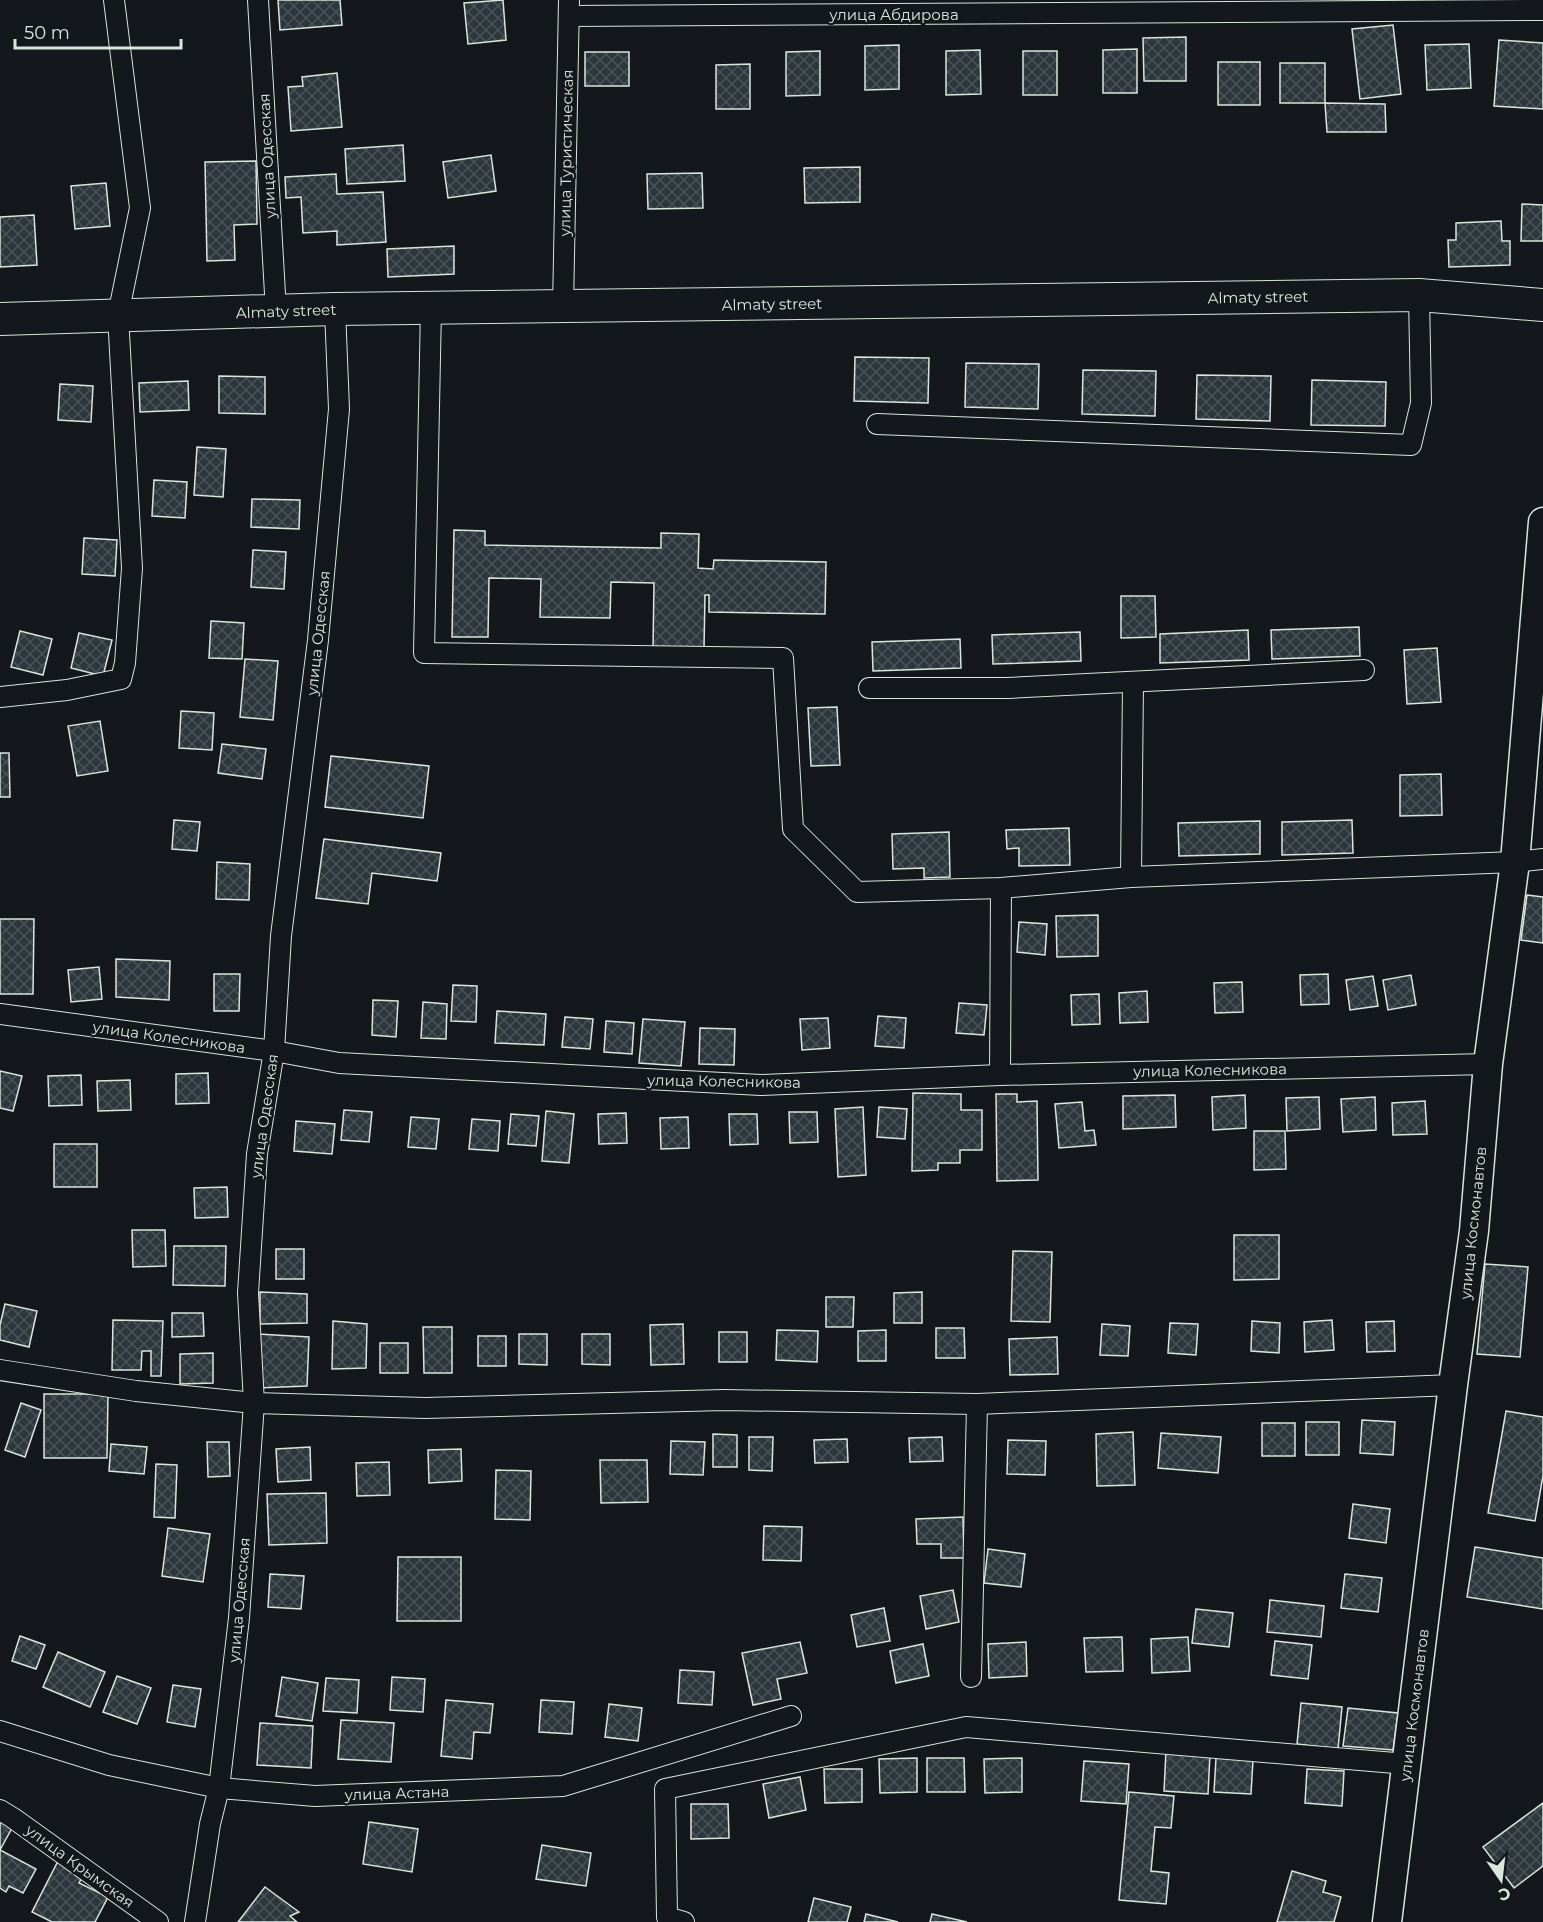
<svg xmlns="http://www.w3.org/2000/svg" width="1543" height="1922" font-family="Montserrat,sans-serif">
	<defs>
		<pattern id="building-cross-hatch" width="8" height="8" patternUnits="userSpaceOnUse" patternTransform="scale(1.5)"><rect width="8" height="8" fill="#2c363c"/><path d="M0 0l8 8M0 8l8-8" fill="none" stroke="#4a5358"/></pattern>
	</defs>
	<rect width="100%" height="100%" fill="#14181c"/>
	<g fill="url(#building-cross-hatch)" stroke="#d8e6dc" stroke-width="1.5">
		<polygon points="278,0 340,0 342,25 280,30"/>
		<polygon points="503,0 506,40 468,44 464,3"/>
		<polygon points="1393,25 1401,94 1360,99 1352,29"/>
		<polygon points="1186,37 1186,81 1144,81 1143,38"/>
		<polygon points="1499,40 1543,43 1543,109 1494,106"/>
		<polygon points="1469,44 1471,88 1427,90 1425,45"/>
		<polygon points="899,45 899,89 865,90 865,46"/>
		<polygon points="1137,49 1137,93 1103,93 1103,50"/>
		<polygon points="980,50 981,94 946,95 946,51"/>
		<polygon points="820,51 820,95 786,96 786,52"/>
		<rect x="1023" y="51" width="34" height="44"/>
		<rect x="585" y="52" width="44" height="34"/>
		<rect x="1218" y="62" width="42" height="43"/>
		<rect x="1280" y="63" width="45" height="40"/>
		<polygon points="750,64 750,109 716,109 716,65"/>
		<polygon points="337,73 342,127 291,131 288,87 303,86 302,77"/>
		<polygon points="1325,103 1385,104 1386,132 1327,132"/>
		<polygon points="403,145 405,181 347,184 345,149"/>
		<polygon points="491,155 496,191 448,198 443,162"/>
		<polygon points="256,161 257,224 234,225 235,260 207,261 205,162"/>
		<polygon points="860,167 860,202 805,203 804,168"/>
		<polygon points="702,173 703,208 648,209 647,174"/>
		<polygon points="336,174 337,194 383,192 386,242 337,245 337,231 303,233 301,197 286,198 285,177"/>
		<polygon points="106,183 110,226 75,229 71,186"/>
		<polygon points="1522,204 1543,205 1543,241 1521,241"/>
		<polygon points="34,215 37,265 0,267 0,217"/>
		<polygon points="1501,221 1502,241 1510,241 1510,265 1449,267 1448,240 1456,240 1456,223"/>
		<polygon points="454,246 454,274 388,277 387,249"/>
		<polygon points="855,357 929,358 928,403 854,401"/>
		<polygon points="966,363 1039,364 1038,409 965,407"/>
		<polygon points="1083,370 1156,371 1155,416 1082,414"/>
		<polygon points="1197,375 1271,376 1270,421 1196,419"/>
		<polygon points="219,376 265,377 265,414 219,413"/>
		<polygon points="1312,380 1386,382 1385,426 1311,425"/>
		<polygon points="188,381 189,410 140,412 139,383"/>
		<polygon points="60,384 93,386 91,422 58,420"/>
		<polygon points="197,447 226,449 223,497 194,495"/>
		<polygon points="154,480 187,482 185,518 152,516"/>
		<polygon points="252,499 300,500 299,529 251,527"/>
		<polygon points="454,530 485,531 485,545 661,548 661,533 699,534 698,568 713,569 714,560 826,562 825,614 709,612 709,595 705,595 704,648 653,648 654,583 611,582 610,618 540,617 541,579 489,578 488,637 452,637"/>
		<polygon points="84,538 117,540 115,576 82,574"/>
		<polygon points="253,550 286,552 284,589 251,587"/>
		<polygon points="1121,596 1155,596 1156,637 1121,638"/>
		<polygon points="211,621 244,623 242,659 209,658"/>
		<polygon points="1359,627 1360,656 1272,659 1271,630"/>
		<polygon points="1248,630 1249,660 1160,663 1160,634"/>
		<polygon points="20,631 52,639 43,675 11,667"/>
		<polygon points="1080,632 1081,661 993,664 992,635"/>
		<polygon points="79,633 112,640 103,676 71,668"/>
		<polygon points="960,639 961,668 873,671 872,642"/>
		<polygon points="1437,648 1441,702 1407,704 1404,650"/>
		<polygon points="245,659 278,661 273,720 240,717"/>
		<polygon points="837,707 840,765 811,766 808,708"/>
		<polygon points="181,711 214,713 212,750 179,748"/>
		<polygon points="100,721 108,771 77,776 68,726"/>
		<polygon points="222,744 266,749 262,779 218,773"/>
		<polygon points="0,753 9,753 10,797 0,797"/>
		<polygon points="331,756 429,766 423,818 325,807"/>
		<polygon points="1441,774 1442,815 1400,816 1400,775"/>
		<polygon points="174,820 200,822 197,851 172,849"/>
		<polygon points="1352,820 1353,853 1282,855 1282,822"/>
		<polygon points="1260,821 1260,854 1179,856 1178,823"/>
		<polygon points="1069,828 1070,865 1019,866 1019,848 1007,849 1006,830"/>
		<polygon points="949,832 950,877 924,878 924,868 893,869 892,834"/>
		<polygon points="324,839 441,853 437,881 372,873 368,904 316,898"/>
		<polygon points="217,862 250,864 249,900 216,899"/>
		<polygon points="1527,895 1543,897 1543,943 1521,940"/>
		<polygon points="1098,915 1098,956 1057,957 1056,916"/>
		<polygon points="0,919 34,919 33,994 0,994"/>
		<polygon points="1019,922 1047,924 1045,955 1017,952"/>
		<polygon points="116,959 170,961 169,1000 116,997"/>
		<polygon points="99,967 102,999 71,1002 68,970"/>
		<polygon points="214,974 240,974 239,1011 214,1011"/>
		<polygon points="1328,974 1329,1004 1301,1005 1300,975"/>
		<polygon points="1411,975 1416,1005 1388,1010 1383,980"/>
		<polygon points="1373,976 1378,1006 1350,1010 1346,980"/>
		<polygon points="1242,982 1243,1012 1215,1013 1214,983"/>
		<polygon points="453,985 477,986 476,1022 451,1021"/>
		<polygon points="1147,991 1148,1022 1120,1023 1119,993"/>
		<polygon points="1099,994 1100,1024 1072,1025 1071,995"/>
		<polygon points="373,1000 398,1001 396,1037 372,1035"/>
		<polygon points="423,1002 447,1004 446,1039 421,1038"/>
		<polygon points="959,1003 987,1005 984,1035 956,1033"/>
		<polygon points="497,1011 546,1014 544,1045 495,1043"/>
		<polygon points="878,1016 906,1018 904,1048 875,1046"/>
		<polygon points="565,1017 593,1019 590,1049 562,1047"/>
		<polygon points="828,1018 830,1048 802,1050 800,1019"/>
		<polygon points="643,1019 685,1022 681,1066 639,1063"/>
		<polygon points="606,1021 634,1023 632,1054 604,1052"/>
		<polygon points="700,1028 735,1029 734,1065 699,1064"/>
		<polygon points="0,1071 22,1076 13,1111 0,1108"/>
		<polygon points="208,1073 209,1103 176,1104 176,1074"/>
		<polygon points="81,1075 82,1105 49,1106 48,1076"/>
		<polygon points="130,1080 131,1110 98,1111 97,1081"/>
		<polygon points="913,1093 961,1094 961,1110 982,1110 982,1150 960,1150 960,1163 938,1163 938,1170 912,1171"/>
		<polygon points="996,1094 1017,1094 1017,1102 1037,1101 1038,1180 997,1181"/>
		<polygon points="1175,1095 1176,1127 1123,1129 1123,1096"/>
		<polygon points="1245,1095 1246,1128 1213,1130 1212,1097"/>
		<polygon points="1319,1097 1320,1129 1287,1131 1286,1098"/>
		<polygon points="1375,1097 1376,1130 1343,1132 1341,1099"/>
		<polygon points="1425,1101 1427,1134 1393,1135 1392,1103"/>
		<polygon points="1082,1102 1085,1131 1094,1130 1096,1145 1059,1148 1055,1104"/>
		<polygon points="863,1107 866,1175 838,1177 835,1109"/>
		<polygon points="879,1107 907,1109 905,1139 877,1137"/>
		<polygon points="344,1110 372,1112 369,1142 341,1140"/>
		<polygon points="546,1111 574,1114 569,1163 542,1161"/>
		<polygon points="789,1112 817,1112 818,1142 790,1143"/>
		<polygon points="626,1113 627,1143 599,1144 598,1114"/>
		<polygon points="511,1114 539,1116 536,1146 508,1144"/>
		<polygon points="729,1114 757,1114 758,1144 730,1145"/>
		<polygon points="411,1117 439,1119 436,1149 408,1147"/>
		<polygon points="688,1117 689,1148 661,1149 660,1118"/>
		<polygon points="472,1119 500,1121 498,1151 469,1149"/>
		<polygon points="296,1121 335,1124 332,1154 294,1151"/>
		<polygon points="1254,1131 1285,1131 1286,1169 1254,1170"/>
		<rect x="54" y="1144" width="43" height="43"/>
		<polygon points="227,1187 228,1217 195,1218 194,1188"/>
		<polygon points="132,1230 165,1230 166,1266 133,1267"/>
		<polygon points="1234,1235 1279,1235 1279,1279 1234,1280"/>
		<polygon points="174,1246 226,1246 225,1286 173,1285"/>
		<rect x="276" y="1249" width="28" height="30"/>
		<polygon points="1013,1251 1052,1252 1050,1322 1011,1321"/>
		<polygon points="1485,1264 1528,1267 1520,1357 1477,1354"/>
		<polygon points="260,1292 307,1294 307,1323 260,1324"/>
		<polygon points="922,1292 922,1323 894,1323 894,1293"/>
		<polygon points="826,1297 854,1297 853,1327 826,1327"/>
		<polygon points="5,1304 37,1311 29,1347 0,1340 0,1325"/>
		<polygon points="172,1313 203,1313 204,1336 172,1337"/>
		<polygon points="113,1320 163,1321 161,1376 151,1376 151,1351 142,1351 141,1370 112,1370"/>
		<polygon points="1332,1320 1334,1350 1305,1352 1304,1322"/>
		<polygon points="333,1321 367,1324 366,1368 332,1369"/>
		<polygon points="1252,1321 1280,1323 1279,1353 1251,1351"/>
		<polygon points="1394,1321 1395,1351 1367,1352 1366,1322"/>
		<polygon points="1170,1323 1198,1324 1196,1355 1168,1353"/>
		<polygon points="683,1324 684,1364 651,1365 650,1325"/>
		<polygon points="1102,1324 1130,1326 1128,1356 1100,1355"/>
		<polygon points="423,1327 452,1327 452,1373 424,1373"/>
		<polygon points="936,1328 964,1328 965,1358 936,1358"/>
		<polygon points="777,1330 818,1331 817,1362 776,1360"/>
		<polygon points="886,1330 886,1361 858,1361 858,1331"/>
		<rect x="719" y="1332" width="28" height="30"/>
		<polygon points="258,1334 309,1337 307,1386 257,1388"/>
		<polygon points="519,1334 547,1334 547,1365 519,1364"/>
		<polygon points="582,1334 610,1334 610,1365 582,1364"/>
		<rect x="478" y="1336" width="28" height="30"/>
		<polygon points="1057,1337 1058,1374 1010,1375 1009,1339"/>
		<rect x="380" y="1343" width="28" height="30"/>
		<polygon points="213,1353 213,1383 180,1384 180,1354"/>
		<polygon points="44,1394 108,1394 107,1458 44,1458"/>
		<polygon points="21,1403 41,1410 25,1457 5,1450"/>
		<polygon points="1506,1411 1543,1417 1543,1476 1535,1521 1488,1513"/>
		<polygon points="1362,1420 1395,1422 1393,1455 1360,1453"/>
		<rect x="1306" y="1422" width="33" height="33"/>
		<rect x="1262" y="1423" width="33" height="33"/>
		<polygon points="1133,1432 1135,1485 1097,1486 1096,1434"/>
		<polygon points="1161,1433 1221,1437 1218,1473 1158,1468"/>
		<polygon points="713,1434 737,1435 737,1467 713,1467"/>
		<polygon points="749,1437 773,1437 772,1471 749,1470"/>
		<polygon points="942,1437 943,1461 910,1462 909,1438"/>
		<polygon points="847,1439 848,1462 815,1463 814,1440"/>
		<polygon points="1008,1440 1046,1441 1045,1475 1007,1474"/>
		<polygon points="671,1441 705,1442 703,1475 670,1474"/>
		<polygon points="207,1442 229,1442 230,1476 208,1477"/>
		<polygon points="111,1444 147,1447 144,1474 109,1471"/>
		<polygon points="310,1447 311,1480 278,1482 276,1449"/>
		<polygon points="461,1449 462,1481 429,1483 428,1450"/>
		<polygon points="600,1460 647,1460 648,1502 601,1503"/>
		<polygon points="389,1462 390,1495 357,1496 356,1463"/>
		<polygon points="156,1464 177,1465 175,1518 154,1517"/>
		<polygon points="496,1470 531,1471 530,1520 495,1519"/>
		<polygon points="326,1493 327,1543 269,1545 267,1494"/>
		<polygon points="1353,1504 1390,1509 1386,1543 1349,1538"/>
		<polygon points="963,1517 964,1558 941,1558 941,1544 917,1544 916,1519"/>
		<polygon points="764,1526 802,1527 801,1561 763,1560"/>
		<polygon points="168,1528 210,1534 203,1582 162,1576"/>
		<polygon points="1475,1547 1543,1558 1543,1609 1467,1597"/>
		<polygon points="988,1549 1025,1554 1021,1587 984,1583"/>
		<polygon points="398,1557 461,1557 461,1621 397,1621"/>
		<polygon points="270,1574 304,1576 301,1609 268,1607"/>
		<polygon points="1345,1574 1382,1578 1378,1612 1341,1608"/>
		<polygon points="953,1590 959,1622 926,1629 920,1596"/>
		<polygon points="1270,1600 1324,1606 1321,1637 1267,1632"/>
		<polygon points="884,1608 890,1641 857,1647 851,1615"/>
		<polygon points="1196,1609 1233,1613 1229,1647 1192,1643"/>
		<polygon points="20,1636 45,1645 36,1669 12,1661"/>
		<polygon points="1122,1637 1123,1671 1086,1672 1084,1638"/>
		<polygon points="1188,1637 1190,1671 1152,1673 1151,1639"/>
		<polygon points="1275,1641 1312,1645 1308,1679 1271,1675"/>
		<polygon points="800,1642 807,1673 777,1679 781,1699 753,1705 742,1653"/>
		<polygon points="1026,1642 1027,1676 989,1678 988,1644"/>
		<polygon points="923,1644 929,1676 896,1683 890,1651"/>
		<polygon points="58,1652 105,1672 90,1707 43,1687"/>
		<polygon points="680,1670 714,1672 712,1705 678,1703"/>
		<polygon points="117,1676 151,1688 137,1724 103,1712"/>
		<polygon points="282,1677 318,1683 312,1721 276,1716"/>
		<polygon points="392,1677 425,1679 423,1712 390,1710"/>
		<polygon points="326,1678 359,1680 357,1713 323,1711"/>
		<polygon points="173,1685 201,1689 195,1727 167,1722"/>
		<polygon points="446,1700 493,1704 490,1733 474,1732 472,1759 441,1756"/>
		<polygon points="541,1700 574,1702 572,1734 539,1732"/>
		<polygon points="1301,1703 1342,1707 1338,1749 1297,1744"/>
		<polygon points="609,1704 642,1708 638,1741 605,1737"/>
		<polygon points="1348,1708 1398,1713 1393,1750 1343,1746"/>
		<polygon points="341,1720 394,1723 391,1762 338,1759"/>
		<polygon points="260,1723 313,1726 311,1768 257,1765"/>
		<polygon points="1166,1751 1210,1754 1208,1794 1164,1791"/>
		<polygon points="917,1758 917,1792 880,1793 879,1759"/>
		<polygon points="927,1758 964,1758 965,1792 927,1792"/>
		<polygon points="1022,1758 1022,1792 985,1793 984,1759"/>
		<polygon points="1216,1758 1253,1760 1251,1794 1214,1792"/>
		<polygon points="1084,1761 1129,1764 1126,1804 1081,1801"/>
		<polygon points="824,1769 862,1769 862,1802 825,1803"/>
		<polygon points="1307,1769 1344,1771 1342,1806 1305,1803"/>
		<polygon points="800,1777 806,1810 769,1818 763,1784"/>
		<polygon points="1129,1792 1174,1796 1171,1828 1155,1827 1151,1871 1169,1873 1166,1904 1119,1900"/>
		<polygon points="1543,1803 1543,1866 1514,1888 1483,1847"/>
		<polygon points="691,1804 728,1804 729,1838 691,1839"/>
		<polygon points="0,1821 12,1828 0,1850 36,1869 23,1893 9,1886 6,1892 0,1888"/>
		<polygon points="369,1822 418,1829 412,1872 363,1864"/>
		<polygon points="542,1845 591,1853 586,1886 536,1879"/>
		<polygon points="58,1861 84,1874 79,1883 108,1897 95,1922 52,1922 32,1912"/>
		<polygon points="1292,1871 1326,1881 1323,1892 1341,1897 1334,1922 1277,1922"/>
		<polygon points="265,1887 299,1912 290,1916 297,1922 238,1922"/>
		<polygon points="814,1898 851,1907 847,1922 808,1922"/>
		<polygon points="866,1914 898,1922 864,1922"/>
		<polygon points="932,1914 967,1922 930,1922"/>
	</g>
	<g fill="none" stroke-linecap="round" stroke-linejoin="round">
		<g stroke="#d8e6dc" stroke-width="22">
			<g id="street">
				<polyline points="258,0 276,311"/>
				<polyline points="569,16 1543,10"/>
				<polyline points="563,307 569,0"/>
				<polyline points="431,308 424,653 783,658 793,829 857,892 1001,888 1131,877 1515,862 1543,859"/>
				<polyline points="877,424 1411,445 1421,403 1419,295"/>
				<polyline points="869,688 1008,688 1364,670"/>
				<polyline points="0,697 67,690 121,679 125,663 132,568 118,315 140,208 114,0"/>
				<polyline points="1131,877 1133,682"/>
				<polyline points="0,1014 274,1051 339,1063 761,1085 1000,1075 1488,1064"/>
				<polyline points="1000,1075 1001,888"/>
				<polyline points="0,1370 136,1391 254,1403 425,1408 724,1400 977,1404 1453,1385"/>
				<polyline points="971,1677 977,1404"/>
				<polyline points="0,1731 109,1765 219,1788 315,1796 563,1786 791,1716"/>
				<polyline points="0,1810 13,1818 158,1922"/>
				<polyline points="195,1922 210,1824 219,1788 239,1618 254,1403 248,1293 257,1154 274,1051 281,936 318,640 339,409 335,309"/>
				<polyline points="684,1922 667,1917 665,1789 966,1727 1407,1764"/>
			</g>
		</g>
		<g stroke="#d8e6dc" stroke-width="31">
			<polyline id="secondary" points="1387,1922 1453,1385 1474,1231 1488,1064 1515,862 1543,522"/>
		</g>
		<g stroke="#d8e6dc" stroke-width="34">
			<polyline id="primary" points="0,319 335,309 1419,295 1543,305"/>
		</g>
		<use href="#street" stroke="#14181c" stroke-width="20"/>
		<use href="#secondary" stroke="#14181c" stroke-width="28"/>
		<use href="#primary" stroke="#14181c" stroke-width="32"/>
	</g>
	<g text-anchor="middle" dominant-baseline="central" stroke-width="4.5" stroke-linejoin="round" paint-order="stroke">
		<g font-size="15" fill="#d8e6dc" stroke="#14181c">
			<text x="894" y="14">улица Абдирова</text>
			<text transform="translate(566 153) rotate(-89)">улица Туристическая</text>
			<text transform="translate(267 156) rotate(-93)">улица Одесская</text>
			<text transform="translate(1258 297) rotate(-1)">Almaty street</text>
			<text transform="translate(772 304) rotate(-1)">Almaty street</text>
			<text transform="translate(286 311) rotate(-2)">Almaty street</text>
			<text transform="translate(318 633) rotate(-84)">улица Одесская</text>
			<text transform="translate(169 1037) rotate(8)">улица Колесникова</text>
			<text transform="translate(1210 1070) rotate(-1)">улица Колесникова</text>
			<text transform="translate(724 1081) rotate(1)">улица Колесникова</text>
			<text transform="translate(264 1116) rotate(-82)">улица Одесская</text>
			<text transform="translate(1473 1223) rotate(-84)">улица Космонавтов</text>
			<text transform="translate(239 1600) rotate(-85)">улица Одесская</text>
			<text transform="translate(1414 1705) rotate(-83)">улица Космонавтов</text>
			<text transform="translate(397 1793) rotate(-2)">улица Астана</text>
			<text transform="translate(80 1866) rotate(36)">улица Крымская</text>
		</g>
	</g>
	<g transform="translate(1501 1880) rotate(166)" stroke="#14181c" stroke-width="4.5" paint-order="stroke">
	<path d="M0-4.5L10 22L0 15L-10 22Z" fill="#d8e6dc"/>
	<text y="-9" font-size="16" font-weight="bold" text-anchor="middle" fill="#d8e6dc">С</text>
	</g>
	<path d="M15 39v9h166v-9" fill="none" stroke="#d8e6dc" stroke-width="3"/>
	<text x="24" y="39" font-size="18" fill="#d8e6dc" stroke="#14181c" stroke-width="4.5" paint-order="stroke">50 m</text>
</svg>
